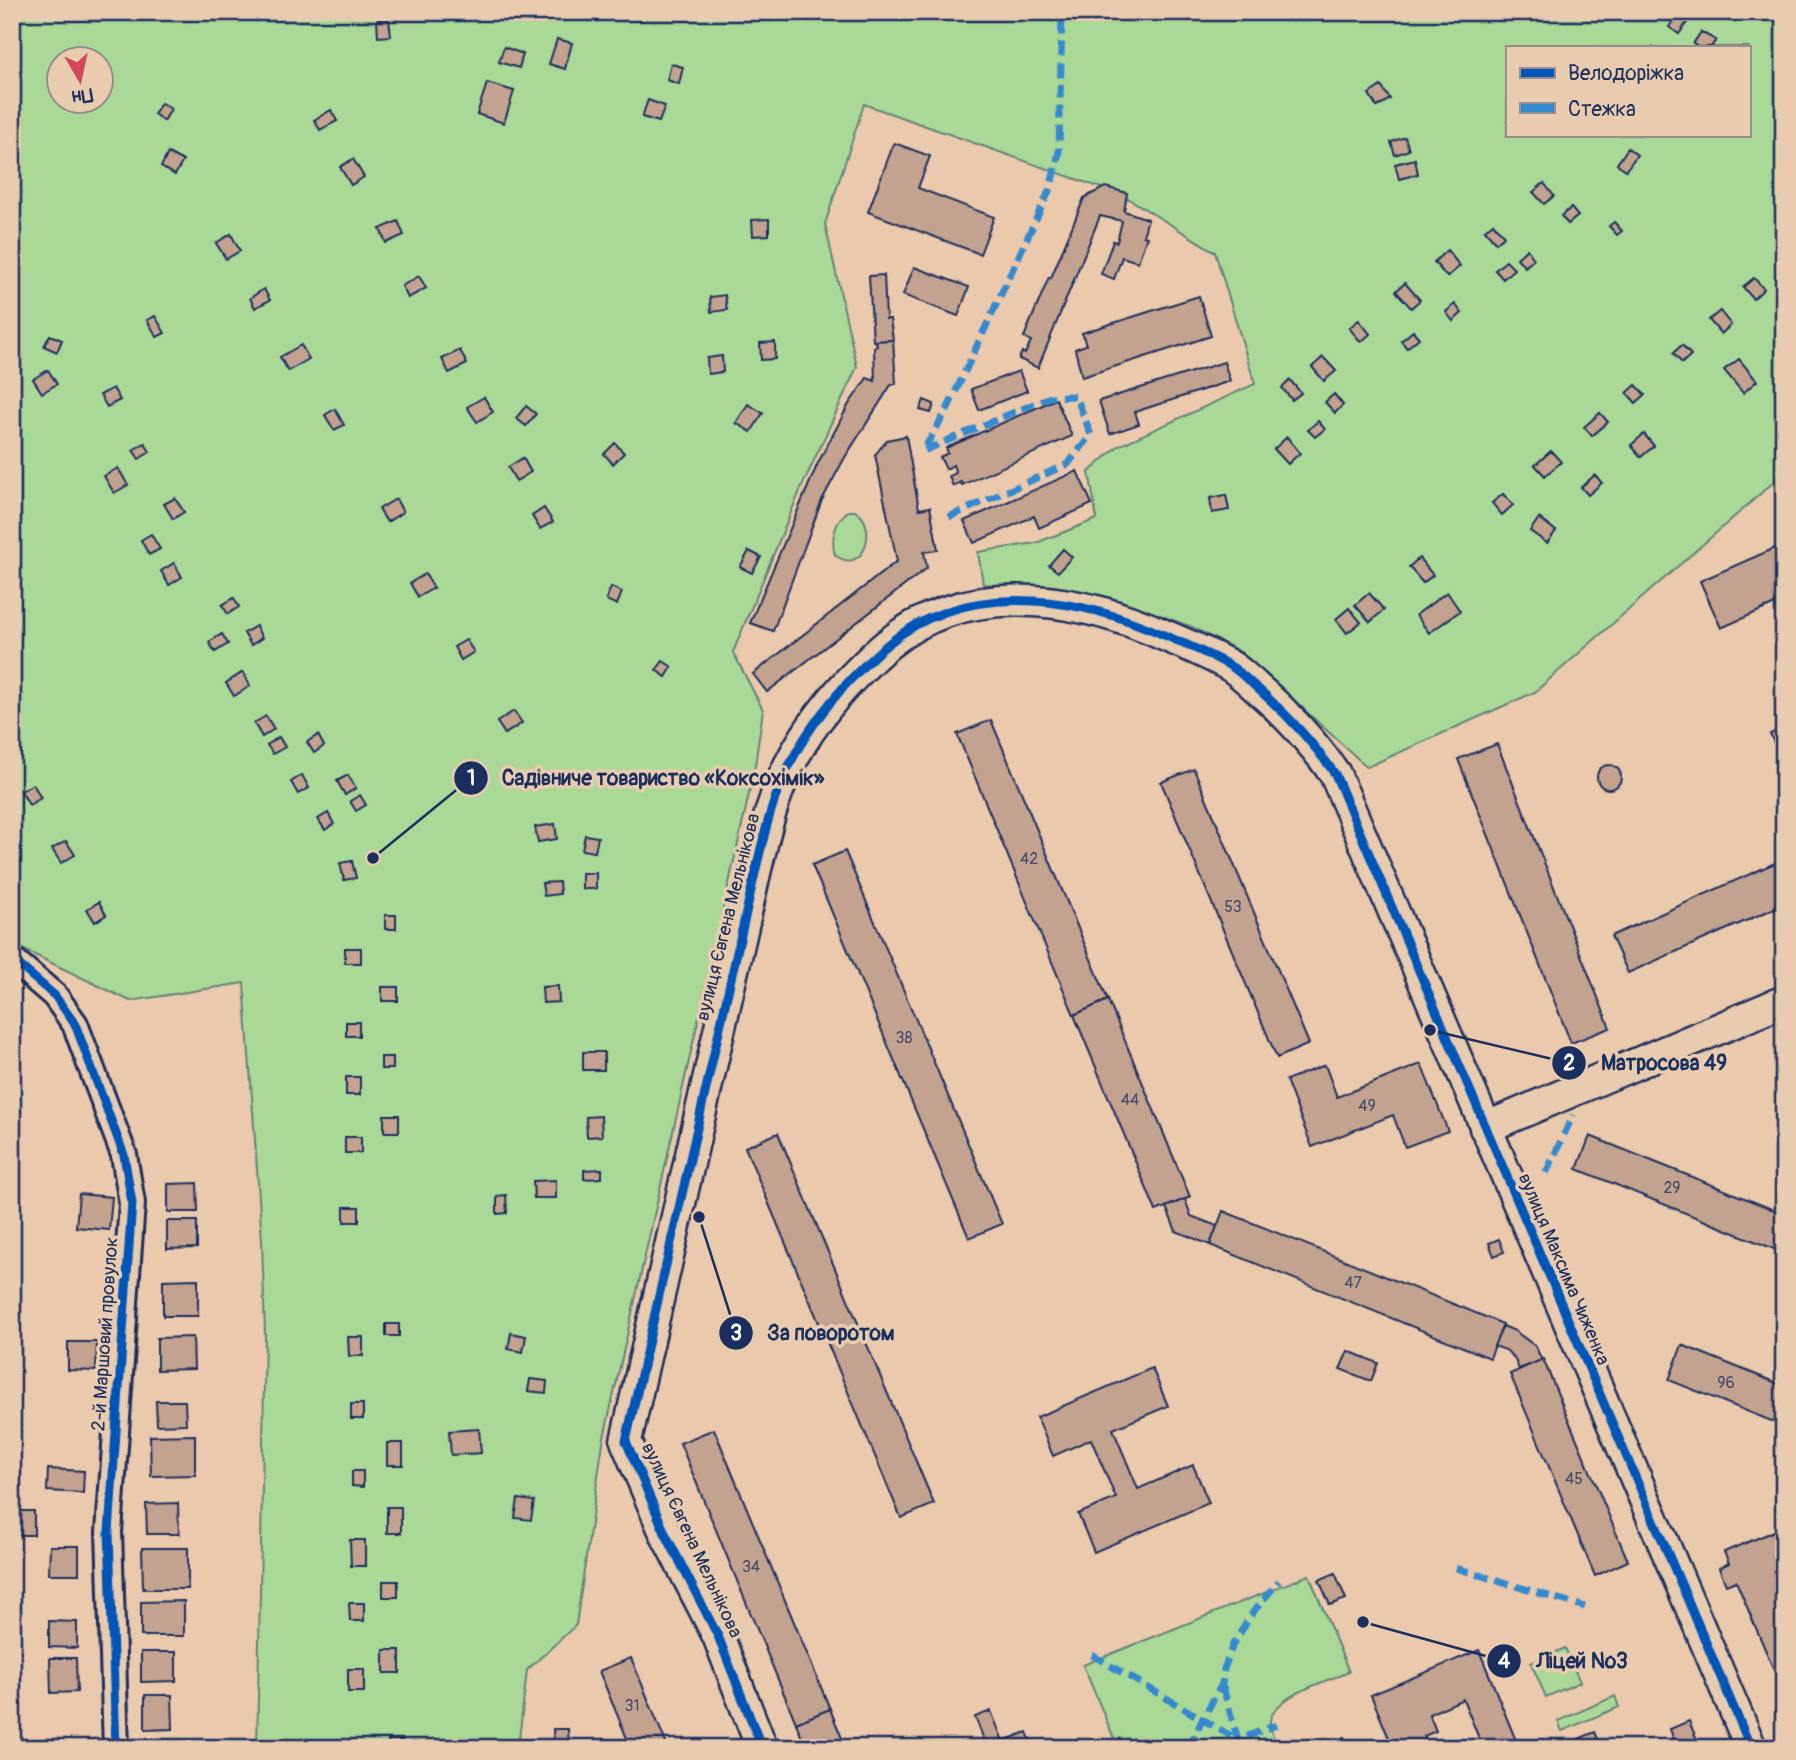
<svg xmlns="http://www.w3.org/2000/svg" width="1796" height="1760" font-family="Pangolin,sans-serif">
	<rect width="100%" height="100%" fill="#eac9ac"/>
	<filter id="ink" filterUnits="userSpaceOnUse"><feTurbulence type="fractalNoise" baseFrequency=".0143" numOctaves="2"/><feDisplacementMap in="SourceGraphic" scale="14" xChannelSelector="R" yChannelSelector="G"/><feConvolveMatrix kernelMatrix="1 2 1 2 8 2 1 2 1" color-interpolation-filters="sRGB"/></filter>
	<g filter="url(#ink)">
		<g fill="#aad897" stroke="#62847a" stroke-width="2" fill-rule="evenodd">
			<path d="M12,12H1784V473L1535,692L1367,767L1241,652L1190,626L1138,608L1058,590L983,584L978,552L1036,543L1097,519L1089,472L1118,446L1255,384L1215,252L1124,196L864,104L825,224L857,367L799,493L733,652L763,710L754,772L603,1442L576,1625L527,1670L518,1748H257L265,1334L262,1241L244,983L130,1001L12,944ZM1507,47H1749V135H1507ZM60,60H102V102H60Z"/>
			<path d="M848,511H855C879,523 865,578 835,555C830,540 835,521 848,511Z"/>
			<path d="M1309,1575L1349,1672C1328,1681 1266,1697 1270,1727C1271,1733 1276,1741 1278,1748H1118L1083,1665Z"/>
			<polygon points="1565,1648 1580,1682 1546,1697 1531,1663"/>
			<polygon points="1615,1696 1619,1707 1562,1731 1558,1721"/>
		</g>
		<g fill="#c3a290" stroke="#1b2f5e" stroke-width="2">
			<polygon points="1678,14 1688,21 1679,34 1669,27"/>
			<polygon points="389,19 391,36 378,37 377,20"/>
			<polygon points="1701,32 1716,40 1711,47 1698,47 1693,44"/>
			<polygon points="557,39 572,43 565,69 549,64"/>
			<polygon points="504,47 523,54 519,68 499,62"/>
			<polygon points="671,64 683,67 679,84 667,80"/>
			<polygon points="487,83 514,91 504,123 477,114"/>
			<polygon points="1381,86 1390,99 1377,107 1369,94"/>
			<polygon points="648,100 665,106 659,122 642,117"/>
			<polygon points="81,102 92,102 93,108 82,109"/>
			<polygon points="161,103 171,109 164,121 154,114"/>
			<polygon points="331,110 337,121 320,130 314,120"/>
			<polygon points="1405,137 1409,150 1395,155 1391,142"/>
			<polygon points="894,143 930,156 918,188 994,217 980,254 868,212"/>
			<polygon points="1628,148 1637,155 1626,170 1617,164"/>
			<polygon points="168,153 183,161 175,175 161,167"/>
			<polygon points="353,159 364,177 351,185 340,167"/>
			<polygon points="1415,159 1418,174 1399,179 1395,164"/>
			<polygon points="1544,183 1554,196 1544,204 1533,192"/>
			<polygon points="1105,187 1127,193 1124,211 1148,219 1143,236 1147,237 1138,262 1122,257 1114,279 1101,274 1113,241 1117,242 1122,221 1100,216 1038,368 1019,359 1022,352 1025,354 1031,341 1024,337 1049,277 1051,278 1084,198"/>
			<polygon points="1571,208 1578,216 1568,224 1561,216"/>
			<polygon points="769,219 769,235 753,236 752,220"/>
			<polygon points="398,221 404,235 386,243 380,229"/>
			<polygon points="1614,222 1622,231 1617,235 1609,226"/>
			<polygon points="1493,223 1504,236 1496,243 1485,230"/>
			<polygon points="231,234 240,251 226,259 216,243"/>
			<polygon points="1527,249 1534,259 1525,267 1517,258"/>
			<polygon points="1447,250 1460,266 1447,277 1434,262"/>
			<polygon points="1506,261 1514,269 1503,279 1495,270"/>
			<polygon points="914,267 969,287 958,316 903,295"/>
			<polygon points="884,275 886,319 890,319 893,340 873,341 869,276"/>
			<polygon points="419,276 426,288 408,298 402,286"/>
			<polygon points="1754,278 1764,289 1753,299 1743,287"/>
			<polygon points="1405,283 1420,300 1411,308 1396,291"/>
			<polygon points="264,289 270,300 255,308 250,298"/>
			<polygon points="725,295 727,310 711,312 710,297"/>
			<polygon points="1199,296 1211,336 1082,377 1075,349 1086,345 1082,333"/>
			<polygon points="1455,304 1462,313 1453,321 1446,312"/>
			<polygon points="1720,311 1731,325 1721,334 1709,320"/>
			<polygon points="155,316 165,333 157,337 147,320"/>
			<polygon points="1359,320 1370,334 1361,342 1349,328"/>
			<polygon points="1413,331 1419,338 1407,348 1401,341"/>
			<polygon points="50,335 62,340 57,352 44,346"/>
			<polygon points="893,340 896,384 891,385 844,459 822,500 773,631 750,623 818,463 849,404 867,378 875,381 874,347 877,346 876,341"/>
			<polygon points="775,342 775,359 761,360 760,343"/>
			<polygon points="301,345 309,359 288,371 280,357"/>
			<polygon points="1682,345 1691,355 1682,363 1673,353"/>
			<polygon points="460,350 467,364 449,373 442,359"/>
			<polygon points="722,356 723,372 708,374 707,358"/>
			<polygon points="1323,357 1336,371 1324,381 1312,367"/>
			<polygon points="1739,359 1757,381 1743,393 1724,370"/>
			<polygon points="1224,362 1230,381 1135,412 1139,424 1110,434 1099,401"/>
			<polygon points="48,370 57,384 42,393 33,379"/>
			<polygon points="1019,371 1027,391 979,410 971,389"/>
			<polygon points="1290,380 1301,393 1292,400 1282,388"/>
			<polygon points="1636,385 1645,395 1636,403 1627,393"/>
			<polygon points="113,388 120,400 107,407 100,395"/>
			<polygon points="1334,394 1343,405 1335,413 1325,402"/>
			<polygon points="484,397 493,412 477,422 467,407"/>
			<polygon points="1056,399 1072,436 962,485 961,482 953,486 949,476 956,473 953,465 946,469 940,457 948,453 946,448"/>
			<polygon points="924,400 934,404 931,413 920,410"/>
			<polygon points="748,404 763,413 751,432 736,423"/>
			<polygon points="526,406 536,414 526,426 516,418"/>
			<polygon points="335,409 344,425 334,430 325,415"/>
			<polygon points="1600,413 1608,422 1592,436 1584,427"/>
			<polygon points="1318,421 1325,429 1315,437 1308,430"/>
			<polygon points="1644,434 1654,446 1641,457 1631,445"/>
			<polygon points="906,436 919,509 930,507 938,550 924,552 927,568 767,692 753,674 897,561 875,455 887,440"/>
			<polygon points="1287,437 1300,453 1288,464 1274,449"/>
			<polygon points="145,443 150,452 139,459 133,450"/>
			<polygon points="615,443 624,453 613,464 604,454"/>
			<polygon points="1551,451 1561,462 1545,476 1535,465"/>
			<polygon points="523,458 531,472 516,481 508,467"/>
			<polygon points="118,468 128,485 114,493 104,476"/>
			<polygon points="1077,471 1092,504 1039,528 1034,516 974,543 964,521"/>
			<polygon points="1595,475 1602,483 1588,495 1581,487"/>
			<polygon points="1503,494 1513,505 1502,515 1492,503"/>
			<polygon points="1226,495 1229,510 1212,513 1210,498"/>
			<polygon points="175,498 184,512 173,519 164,504"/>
			<polygon points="396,499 403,512 387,522 379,509"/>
			<polygon points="544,508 553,522 540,529 532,516"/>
			<polygon points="1539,518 1556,531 1547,543 1530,531"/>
			<polygon points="151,534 160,549 149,555 141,540"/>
			<polygon points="1784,544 1784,600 1721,628 1700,581"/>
			<polygon points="1063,549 1072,557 1058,572 1049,565"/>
			<polygon points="749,551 761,557 752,573 740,567"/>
			<polygon points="1419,558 1433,575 1423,583 1409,567"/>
			<polygon points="174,563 182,577 169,585 161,571"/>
			<polygon points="425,574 434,588 418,597 410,583"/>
			<polygon points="611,587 622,592 617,605 606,600"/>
			<polygon points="1447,592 1460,611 1429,633 1416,615"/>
			<polygon points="1369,593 1384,610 1370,622 1355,605"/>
			<polygon points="234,598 239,607 228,614 222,605"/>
			<polygon points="1349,608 1361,622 1347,633 1336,619"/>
			<polygon points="256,626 262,638 251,645 244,633"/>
			<polygon points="222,634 228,644 215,652 209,642"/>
			<polygon points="466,640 474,652 461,660 454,647"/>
			<polygon points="663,661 672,667 666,677 656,670"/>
			<polygon points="243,672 250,686 234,696 226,683"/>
			<polygon points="514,711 522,723 505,734 497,722"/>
			<polygon points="266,716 274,729 262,737 254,723"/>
			<polygon points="991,720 1108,1000 1074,1015 957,734"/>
			<polygon points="1784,728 1784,764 1770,734"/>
			<polygon points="318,735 324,746 314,753 307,742"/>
			<polygon points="279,737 285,747 273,754 267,745"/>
			<polygon points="1497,744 1610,1028 1571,1043 1458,759"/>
			<circle cx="1609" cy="777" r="12"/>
			<polygon points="1194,769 1309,1044 1277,1058 1161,782"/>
			<polygon points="302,775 309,788 298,794 291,782"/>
			<polygon points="348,775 356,788 345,795 337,781"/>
			<polygon points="33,784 41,798 29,805 21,791"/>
			<polygon points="360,795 366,805 356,811 350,801"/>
			<polygon points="328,813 334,824 325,830 318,819"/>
			<polygon points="555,824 557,839 538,842 535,827"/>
			<polygon points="585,835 598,837 595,852 582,850"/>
			<polygon points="66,841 75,855 61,863 52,849"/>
			<polygon points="845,851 1002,1224 969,1238 812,865"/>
			<polygon points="352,861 356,878 344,880 340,863"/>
			<polygon points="1777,862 1784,878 1784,904 1628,973 1611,936"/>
			<rect x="582" y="873" width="14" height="16"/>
			<polygon points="559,882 560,894 544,896 542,883"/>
			<polygon points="99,902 106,915 95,922 87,909"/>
			<rect x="385" y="915" width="11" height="14"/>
			<rect x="345" y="948" width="16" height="15"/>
			<polygon points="558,986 559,1002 543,1003 542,987"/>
			<rect x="382" y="987" width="16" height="14"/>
			<polygon points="1108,1000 1190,1197 1156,1211 1074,1015"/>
			<rect x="346" y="1022" width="13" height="14"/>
			<rect x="583" y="1052" width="21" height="18"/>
			<rect x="381" y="1057" width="12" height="12"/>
			<polygon points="1421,1064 1448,1131 1405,1147 1393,1115 1312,1147 1286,1080 1325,1065 1337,1097"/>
			<rect x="346" y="1077" width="14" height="18"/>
			<rect x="384" y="1115" width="15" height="17"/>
			<polygon points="601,1116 602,1136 587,1137 586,1117"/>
			<polygon points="778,1133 934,1504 901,1518 745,1147"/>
			<polygon points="1590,1136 1784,1214 1784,1253 1577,1169"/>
			<rect x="345" y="1137" width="16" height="16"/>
			<polygon points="602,1169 602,1178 584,1179 584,1170"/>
			<polygon points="556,1180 556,1198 534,1198 533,1181"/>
			<polygon points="197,1183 198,1212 168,1212 168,1184"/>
			<polygon points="79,1194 112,1197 109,1230 76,1227"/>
			<polygon points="506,1195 507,1213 497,1214 497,1196"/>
			<polygon points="1185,1199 1191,1216 1217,1226 1210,1245 1176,1231 1166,1207"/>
			<rect x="344" y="1207" width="15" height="15"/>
			<polygon points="1223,1211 1503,1324 1490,1358 1210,1245"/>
			<polygon points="167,1221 197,1221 197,1248 167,1249"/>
			<polygon points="1499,1239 1504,1252 1494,1256 1489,1243"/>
			<polygon points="198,1279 198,1316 163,1316 163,1280"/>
			<rect x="386" y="1324" width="13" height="12"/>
			<polygon points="1503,1326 1515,1331 1535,1346 1542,1360 1519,1369 1514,1358 1506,1350 1494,1346"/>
			<polygon points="511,1333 526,1336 523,1352 508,1349"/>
			<polygon points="193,1337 194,1369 157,1370 157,1338"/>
			<polygon points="348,1337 363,1337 363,1356 349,1356"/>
			<polygon points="68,1342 97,1342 96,1371 68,1370"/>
			<polygon points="1682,1345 1784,1386 1784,1426 1669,1380"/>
			<polygon points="1348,1351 1378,1363 1371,1381 1340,1369"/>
			<polygon points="1543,1359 1628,1561 1595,1576 1510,1374"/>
			<polygon points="1152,1368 1168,1406 1113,1429 1138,1489 1193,1465 1209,1503 1094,1552 1078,1514 1116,1498 1091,1439 1053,1456 1037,1417"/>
			<polygon points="530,1379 547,1381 546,1393 528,1391"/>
			<polygon points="156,1401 185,1401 186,1424 157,1425"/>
			<rect x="351" y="1404" width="12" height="15"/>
			<polygon points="479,1429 481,1453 451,1455 449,1431"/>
			<polygon points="714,1429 830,1709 796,1723 680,1443"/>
			<polygon points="195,1435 195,1475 151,1476 150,1436"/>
			<rect x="387" y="1443" width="16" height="22"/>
			<polygon points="48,1469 84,1471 83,1493 47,1491"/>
			<polygon points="352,1471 363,1471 363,1487 352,1486"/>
			<polygon points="518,1499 534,1501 531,1520 515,1518"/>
			<polygon points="178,1503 179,1534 147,1534 146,1504"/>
			<rect x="387" y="1507" width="14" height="26"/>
			<rect x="15" y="1511" width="19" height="24"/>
			<polygon points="1784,1527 1784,1671 1776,1675 1736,1581 1726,1585 1719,1568 1729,1563 1724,1552"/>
			<polygon points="350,1540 365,1540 365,1566 351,1566"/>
			<polygon points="50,1546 79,1546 79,1574 49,1574"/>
			<polygon points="142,1548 188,1548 188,1589 143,1589"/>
			<polygon points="1335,1573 1346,1599 1330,1605 1319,1580"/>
			<rect x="383" y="1581" width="15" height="16"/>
			<polygon points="184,1601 184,1636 141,1636 141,1602"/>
			<polygon points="349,1603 364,1603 364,1621 350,1621"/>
			<polygon points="49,1621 77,1622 77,1648 49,1647"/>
			<rect x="384" y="1650" width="16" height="23"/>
			<polygon points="1479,1650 1519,1748 1483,1748 1463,1699 1429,1714 1436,1731 1424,1736 1429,1748 1393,1748 1371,1695"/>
			<polygon points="141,1652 176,1652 176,1681 141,1682"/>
			<polygon points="50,1658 76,1658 77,1692 51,1693"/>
			<polygon points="631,1658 641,1682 668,1748 631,1748 599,1671"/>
			<rect x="348" y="1669" width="16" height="23"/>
			<polygon points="145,1695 172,1695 173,1729 145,1730"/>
			<polygon points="830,1709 846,1748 806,1748 796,1723"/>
			<polygon points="991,1711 1003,1741 987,1747 975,1717"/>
			<polygon points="1689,1721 1699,1745 1692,1748 1677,1748 1670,1729"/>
			<polygon points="553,1729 568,1729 569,1748 544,1748 554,1747"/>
			<polygon points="1027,1732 1033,1748 987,1748 987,1747"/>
			<polygon points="1595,1732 1602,1748 1557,1748"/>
			<polygon points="1344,1737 1349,1748 1317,1748"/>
			<rect x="388" y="1740" width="14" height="8"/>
		</g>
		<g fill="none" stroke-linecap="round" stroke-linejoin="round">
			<g stroke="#1b2f5e" stroke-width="30">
				<polyline id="minor" points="12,959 55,996 75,1024 124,1155 132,1203 109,1532 116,1748"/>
			</g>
			<g stroke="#1b2f5e" stroke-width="35">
				<g id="tertiary">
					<polyline points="1485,1128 1784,1001"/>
					<path d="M762,1748L718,1636L665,1533L626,1441L755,873C763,840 770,807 784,776C800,741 823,709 850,680C862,668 874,655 888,644C963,582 1067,595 1150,629C1177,641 1207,652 1232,667C1241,673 1249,681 1257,688C1287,714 1312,741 1335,774L1751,1748"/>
				</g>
			</g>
			<use href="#minor" stroke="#e9ccb0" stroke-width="24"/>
			<use href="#tertiary" stroke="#e9ccb0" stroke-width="30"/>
			<g stroke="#368acf" stroke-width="7" stroke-dasharray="14 7" stroke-linecap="butt">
				<polyline points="949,517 1068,464 1091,435 1076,396 1050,397 923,451 948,408 1050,189 1059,152 1062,12"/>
				<polyline points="1546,1173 1573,1115"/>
				<polyline points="1456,1568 1585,1607"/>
				<polyline points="1092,1655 1238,1740 1222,1684"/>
				<polyline points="1189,1748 1203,1718 1222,1684 1224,1669 1233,1644 1254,1611 1279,1581"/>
				<polyline points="1230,1748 1238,1740 1276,1725"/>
			</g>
			<g stroke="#e9ccb0" stroke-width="13">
				<g id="cycleway">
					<polyline points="12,959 55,996 75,1024 124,1155 132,1203 109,1532 116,1748"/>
					<path d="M762,1748L718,1636L665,1533L626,1441L755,873C763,840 770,807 784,776C800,741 823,709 850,680C862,668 874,655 888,644C963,582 1067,595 1150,629C1177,641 1207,652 1232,667C1241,673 1249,681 1257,688C1287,714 1312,741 1335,774L1751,1748"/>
				</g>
			</g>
			<use href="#cycleway" stroke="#0057b8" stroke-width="9"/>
		</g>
	</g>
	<g text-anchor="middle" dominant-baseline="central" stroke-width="7" stroke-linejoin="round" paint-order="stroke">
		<g font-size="16" fill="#454c6a">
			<text x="1029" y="859">42</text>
			<text x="1233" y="907">53</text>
			<text x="904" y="1038">38</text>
			<text x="1130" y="1100">44</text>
			<text x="1367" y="1106">49</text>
			<text x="1672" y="1188">29</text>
			<text x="1353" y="1283">47</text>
			<text x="1726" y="1383">96</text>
			<text x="1574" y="1479">45</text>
			<text x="751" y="1567">34</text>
			<text x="632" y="1706">31</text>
		</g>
		<g font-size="19" fill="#1b2f5e" stroke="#e9ccb0">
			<text transform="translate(728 917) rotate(-76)">вулиця Євгена Мельнікова</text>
			<text transform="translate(1564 1269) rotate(67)">вулиця Максима Чиженка</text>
			<text transform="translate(105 1334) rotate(-86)">2-й Маршовий провулок</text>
			<text transform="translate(692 1540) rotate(65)">вулиця Євгена Мельнікова</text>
		</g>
	</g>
	<path fill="none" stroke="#1b2f5e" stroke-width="2.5" d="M373 858L471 778M1430 1030L1569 1063M699 1217L736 1333M1363 1622L1504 1661"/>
	<g fill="#1b2f5e" stroke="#e9ccb0" stroke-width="2.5">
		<circle cx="373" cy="858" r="7"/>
		<circle cx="1430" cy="1030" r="7"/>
		<circle cx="699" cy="1217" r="7"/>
		<circle cx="1363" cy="1622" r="7"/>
		<circle cx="471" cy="778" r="18"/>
		<circle cx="1569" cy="1063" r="18"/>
		<circle cx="736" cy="1333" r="18"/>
		<circle cx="1504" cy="1661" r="18"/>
	</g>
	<g font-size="21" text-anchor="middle" font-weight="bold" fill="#fff">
		<text x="471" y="785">1</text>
		<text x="1569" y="1070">2</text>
		<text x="736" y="1340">3</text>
		<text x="1504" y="1668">4</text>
	</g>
	<g font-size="21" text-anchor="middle" font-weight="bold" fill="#1b2f5e" stroke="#e9ccb0" stroke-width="7" stroke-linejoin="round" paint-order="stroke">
		<text x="663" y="785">Садівниче товариство «Коксохімік»</text>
		<text x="1664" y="1070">Матросова 49</text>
		<text x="831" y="1340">За поворотом</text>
		<text x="1582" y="1668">Ліцей №3</text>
	</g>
	<rect width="1796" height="1760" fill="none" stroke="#e9ccb0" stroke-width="42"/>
	<rect x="21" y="21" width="1754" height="1718" fill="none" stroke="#1b2f5e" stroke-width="2.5" filter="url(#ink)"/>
	<rect x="1506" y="46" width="245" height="91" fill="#e9ccb0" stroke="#978d8f" stroke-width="2"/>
	<rect x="1520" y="68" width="35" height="10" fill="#0057b8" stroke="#978d8f" stroke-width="2"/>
	<text x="1568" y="80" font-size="21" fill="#1b2f5e">Велодоріжка</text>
	<rect x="1520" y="103" width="35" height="10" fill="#368acf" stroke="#978d8f" stroke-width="2"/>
	<text x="1568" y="116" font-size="21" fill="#1b2f5e">Стежка</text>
	<g transform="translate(80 80) rotate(171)"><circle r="33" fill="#e9ccb0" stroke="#978d8f" stroke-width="2"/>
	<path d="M0-5L12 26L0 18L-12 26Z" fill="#d1495b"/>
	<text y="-10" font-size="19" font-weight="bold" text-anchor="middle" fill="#1b2f5e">Пн</text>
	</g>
</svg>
